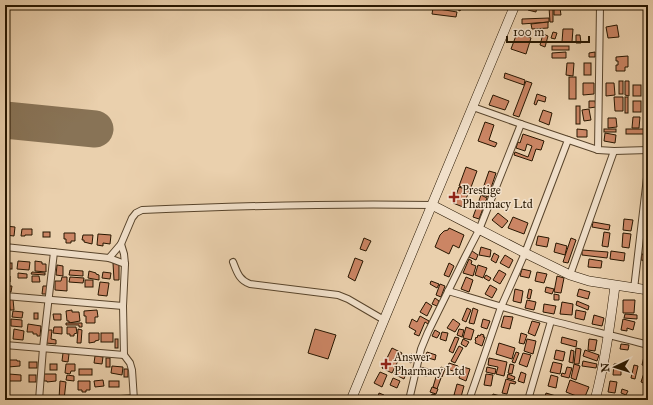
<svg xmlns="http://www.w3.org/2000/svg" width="653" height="405" font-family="'IM FELL Great Primer',serif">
	<rect width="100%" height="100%" fill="#ead0ad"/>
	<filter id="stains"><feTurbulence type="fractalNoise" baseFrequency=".005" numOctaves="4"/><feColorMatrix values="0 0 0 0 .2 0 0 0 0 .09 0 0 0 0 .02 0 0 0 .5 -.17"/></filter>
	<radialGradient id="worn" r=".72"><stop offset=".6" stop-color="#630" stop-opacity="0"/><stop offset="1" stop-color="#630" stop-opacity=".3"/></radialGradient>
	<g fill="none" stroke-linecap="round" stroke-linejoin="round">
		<polyline stroke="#887356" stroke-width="37" points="5,120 95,129"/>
	</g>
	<g fill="#cb8564" stroke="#271600">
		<polygon points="456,5 463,5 460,11 455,8"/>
		<polygon points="530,5 537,5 536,12 528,10"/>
		<polygon points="549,7 553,7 553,22 550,22"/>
		<polygon points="433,8 457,12 456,17 432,14"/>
		<polygon points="554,8 560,8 561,15 554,15"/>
		<polygon points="549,18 549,22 522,24 522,19"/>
		<polygon points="548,22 548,28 532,29 531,24"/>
		<polygon points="617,25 619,37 608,38 606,27"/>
		<polygon points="563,29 573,29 572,42 562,42"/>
		<polygon points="553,32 557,33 555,39 551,38"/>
		<polygon points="517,33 531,38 526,54 511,49"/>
		<polygon points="543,34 548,36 545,47 540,45"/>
		<polygon points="576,35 580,35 581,43 576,43"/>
		<rect x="552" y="46" width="17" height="4"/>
		<polygon points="566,52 566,58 552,58 552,53"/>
		<polygon points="595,52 595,57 589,57 589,53"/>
		<polygon points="628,56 628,67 625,67 625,71 616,71 616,65 618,65 618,61 616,61 616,57"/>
		<polygon points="567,63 574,63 573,76 566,75"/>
		<rect x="584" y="63" width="7" height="12"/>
		<polygon points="505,73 525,80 524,85 504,78"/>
		<rect x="569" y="77" width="7" height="22"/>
		<polygon points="526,81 532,83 519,117 513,115"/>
		<rect x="619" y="81" width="4" height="13"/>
		<polygon points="625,81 629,81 629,96 625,95"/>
		<polygon points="583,83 594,83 594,94 583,95"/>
		<polygon points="606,83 614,83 615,95 606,96"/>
		<rect x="633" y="85" width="8" height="11"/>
		<polygon points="537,94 546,97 545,102 538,100 536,105 534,104"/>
		<polygon points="493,95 509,101 505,110 489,105"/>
		<polygon points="614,97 623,97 623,111 615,111"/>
		<rect x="625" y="97" width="3" height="16"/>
		<polygon points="589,101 595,101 596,107 589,108"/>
		<rect x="633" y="101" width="8" height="11"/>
		<rect x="576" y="106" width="4" height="18"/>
		<polygon points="589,109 591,120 584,121 582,110"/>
		<polygon points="543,110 552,113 549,125 539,121"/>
		<polygon points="633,117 640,117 639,128 632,128"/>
		<polygon points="608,118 616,118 617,127 608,128"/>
		<polygon points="485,122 494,125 489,140 497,143 495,147 478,141"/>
		<polygon points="577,129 587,130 587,137 577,137"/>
		<rect x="604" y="129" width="12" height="3"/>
		<rect x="626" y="129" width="19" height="5"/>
		<polygon points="605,133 616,135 615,143 604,141"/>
		<polygon points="523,134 544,141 541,150 536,149 532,161 514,155 515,152 528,157 532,146 527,144 525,151 516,148 518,142 520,143"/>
		<polygon points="466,167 477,171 470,190 459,186"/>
		<polygon points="489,171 496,173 488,197 481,194"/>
		<polygon points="459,187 469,191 463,207 453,203"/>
		<polygon points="481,195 487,198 479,219 473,217"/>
		<polygon points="498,213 508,221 502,228 492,220"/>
		<polygon points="513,217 528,223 524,234 508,228"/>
		<polygon points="624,219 633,220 631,231 623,230"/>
		<polygon points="593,222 610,225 609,230 592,227"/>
		<polygon points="5,226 15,227 14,236 5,235"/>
		<polygon points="449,228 464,235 459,248 453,245 449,254 435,247 440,235 444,231 448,230"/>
		<polygon points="22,229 32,229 32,235 25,235 25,236 21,236"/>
		<rect x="43" y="232" width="7" height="5"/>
		<polygon points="604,232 610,233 608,247 602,246"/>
		<polygon points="64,233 75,233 75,241 71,241 71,243 66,243 66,239 64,239"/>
		<polygon points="623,233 631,234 629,248 622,247"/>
		<polygon points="98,234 111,235 110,244 103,243 103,246 97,245"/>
		<polygon points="83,235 93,235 92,244 84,242 84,240 82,240"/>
		<polygon points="538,236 549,238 547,247 536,245"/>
		<polygon points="364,238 371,241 366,251 360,249"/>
		<polygon points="571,238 576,240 568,263 563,262"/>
		<polygon points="556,243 567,246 565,255 554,252"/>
		<polygon points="481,247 491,250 490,257 479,255"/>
		<polygon points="582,250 608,252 607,258 582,255"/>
		<polygon points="472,251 478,255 476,260 469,257"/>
		<polygon points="611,251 625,253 624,261 610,259"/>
		<polygon points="494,253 499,256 496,263 491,260"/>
		<polygon points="642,254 648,255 648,261 641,260"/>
		<polygon points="505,255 513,260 509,268 500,263"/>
		<polygon points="355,258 363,261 355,281 348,277"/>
		<polygon points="469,259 472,261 471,264 476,266 473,276 463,273"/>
		<polygon points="589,259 602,261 601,268 588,267"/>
		<polygon points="18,261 30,262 29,270 17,269"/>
		<polygon points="35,261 42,262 42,264 46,264 46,272 35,271"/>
		<rect x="5" y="263" width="7" height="6"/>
		<polygon points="113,263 119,264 119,280 114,280"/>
		<polygon points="449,263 454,266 449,277 444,275"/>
		<polygon points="57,265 63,266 63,276 56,275"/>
		<polygon points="478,265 487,268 483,278 475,275"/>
		<polygon points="646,265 648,265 648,275 645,275"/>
		<polygon points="522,269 531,271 529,278 520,276"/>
		<polygon points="70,270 83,271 83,276 69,275"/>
		<polygon points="499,270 506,274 500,284 493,280"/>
		<polygon points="89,271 96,273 96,274 99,275 99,280 88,278"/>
		<polygon points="32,272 45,273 45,275 31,274"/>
		<polygon points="103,272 111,273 110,279 102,278"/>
		<polygon points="537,272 547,274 544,283 535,281"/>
		<polygon points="18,273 27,274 27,278 18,278"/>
		<polygon points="486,275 491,278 489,281 484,278"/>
		<polygon points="5,276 10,276 10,282 5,281"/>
		<polygon points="32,276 39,276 40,282 32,282"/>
		<polygon points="557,276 564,278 561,293 554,292"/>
		<polygon points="62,277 67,277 67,291 55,290 55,281 61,281"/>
		<polygon points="70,277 84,278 83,283 69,282"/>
		<polygon points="466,277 473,280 469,292 461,289"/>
		<rect x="85" y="280" width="8" height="7"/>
		<polygon points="431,281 439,284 437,288 430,284"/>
		<polygon points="100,282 109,283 107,296 98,295"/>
		<polygon points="440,284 445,286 441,297 436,295"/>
		<polygon points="490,285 497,289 492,298 485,294"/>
		<polygon points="7,286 12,286 11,292 7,291"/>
		<polygon points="43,286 48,286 47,294 42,294"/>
		<polygon points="546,287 554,289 552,294 545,292"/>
		<polygon points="515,289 523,291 521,303 513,301"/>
		<polygon points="529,289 532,290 530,299 527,298"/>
		<polygon points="579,289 590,292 588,299 577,296"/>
		<polygon points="554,294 559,295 559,300 554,300"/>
		<polygon points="435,298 439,301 437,306 432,304"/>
		<polygon points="13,299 14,310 10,310 9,300"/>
		<polygon points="527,300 536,302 534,310 525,308"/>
		<polygon points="623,300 635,300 634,313 623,313"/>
		<polygon points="577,301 589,306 588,310 576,305"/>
		<polygon points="426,302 432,306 427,316 420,312"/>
		<polygon points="562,302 573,304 572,315 560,314"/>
		<polygon points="544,304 556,306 554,314 543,312"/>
		<polygon points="467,308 471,310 466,322 462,320"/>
		<polygon points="473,308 478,310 474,324 469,323"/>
		<polygon points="72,310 72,312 79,312 80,321 69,323 69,321 67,321 66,311"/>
		<polygon points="97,310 98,317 95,317 95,323 86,323 86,316 84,316 84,311"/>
		<polygon points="576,310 586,312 584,320 575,318"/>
		<polygon points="13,311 23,312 22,318 12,317"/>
		<rect x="34" y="313" width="4" height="6"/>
		<polygon points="53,314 61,314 61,320 54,320"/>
		<polygon points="625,314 637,315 637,319 624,318"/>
		<polygon points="594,315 604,318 602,326 592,324"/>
		<polygon points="420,316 429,321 428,324 425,322 419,336 414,334 416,331 409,327 412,319 417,322"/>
		<polygon points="504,316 513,317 510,329 501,327"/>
		<polygon points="11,319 22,320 22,327 11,326"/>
		<polygon points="453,319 460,324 455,332 447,328"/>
		<polygon points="483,319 490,321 487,329 481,327"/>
		<polygon points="623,319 635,322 633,330 627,328 627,331 621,330"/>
		<polygon points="532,321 540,323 535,336 528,333"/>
		<polygon points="66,323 82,323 82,327 79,327 79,325 66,325"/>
		<polygon points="28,324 41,326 40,336 37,336 37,334 33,334 33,332 27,332"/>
		<polygon points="54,327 62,327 62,334 53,333"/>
		<polygon points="67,327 76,327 77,333 74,334 74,336 70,336 70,334 67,334"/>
		<polygon points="466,327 474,330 471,340 463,338"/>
		<polygon points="14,329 24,331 23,340 13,339"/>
		<polygon points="78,329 82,330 81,343 77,343"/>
		<polygon points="315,329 336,335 328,359 308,353"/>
		<polygon points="459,329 464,330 462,337 457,335"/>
		<polygon points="47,330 52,330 51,339 56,340 56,344 46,343"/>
		<polygon points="435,330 440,333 437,338 432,336"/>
		<polygon points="442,332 448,333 446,341 440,339"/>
		<polygon points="89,333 99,333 99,340 95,341 95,342 89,343"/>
		<rect x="101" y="333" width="12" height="9"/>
		<polygon points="521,333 527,335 524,344 519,343"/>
		<polygon points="481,334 484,335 483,337 485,337 482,346 475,343 476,341 475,340 476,337 477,338 478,335 480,336"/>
		<polygon points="455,337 459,338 453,353 449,351"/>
		<polygon points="562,337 577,341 576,347 561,343"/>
		<rect x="115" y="339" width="3" height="9"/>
		<polygon points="463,339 469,342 466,347 461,344"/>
		<polygon points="527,339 536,341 533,354 524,351"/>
		<polygon points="589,339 597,340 595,351 588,350"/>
		<polygon points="499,343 515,348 512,359 496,354"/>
		<polygon points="621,344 629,345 628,350 620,349"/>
		<polygon points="459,346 463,348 455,363 451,361"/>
		<polygon points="392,348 402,353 392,373 382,368"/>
		<polygon points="576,348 581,349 579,364 574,364"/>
		<polygon points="556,350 565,352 563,361 554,359"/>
		<polygon points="571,350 574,351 573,363 569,362"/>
		<polygon points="585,350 599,355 597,361 583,356"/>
		<polygon points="427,352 436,355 435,360 425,357"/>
		<polygon points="516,352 519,353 515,363 512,362"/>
		<polygon points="645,352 648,353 648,366 642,365"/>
		<polygon points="63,353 69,354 68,362 62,361"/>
		<polygon points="523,353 531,355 527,367 519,364"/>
		<polygon points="411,354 414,355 411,363 408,361"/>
		<polygon points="95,356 103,357 102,364 94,363"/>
		<rect x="106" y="358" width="4" height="9"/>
		<polygon points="489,358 507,362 504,376 496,374 498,367 488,365"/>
		<polygon points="8,360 17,360 17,361 20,361 20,366 8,367"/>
		<polygon points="583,361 597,364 596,368 582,366"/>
		<rect x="29" y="362" width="8" height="6"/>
		<polygon points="553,362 562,364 560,374 550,372"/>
		<polygon points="449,363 458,366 456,372 447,369"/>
		<rect x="50" y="364" width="7" height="6"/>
		<polygon points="66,364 75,364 75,371 71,371 70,374 65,373"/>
		<polygon points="510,364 514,365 512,374 508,373"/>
		<polygon points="574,364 580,366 576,380 571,378"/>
		<polygon points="614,364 621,364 621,375 613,375"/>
		<polygon points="634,365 638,366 635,379 631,378"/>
		<polygon points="112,366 123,367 122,375 111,373"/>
		<polygon points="398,366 407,371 404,379 394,374"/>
		<polygon points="420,367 429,369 427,376 419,375"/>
		<polygon points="441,367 445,369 442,377 438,375"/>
		<polygon points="463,367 470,369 466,381 459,378"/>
		<polygon points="487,367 496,369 495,374 486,372"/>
		<polygon points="567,367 572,368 569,378 561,376 562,373 565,374"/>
		<rect x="79" y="369" width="13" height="6"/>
		<rect x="124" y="369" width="4" height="8"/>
		<polygon points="645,370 648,371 648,385 641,382"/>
		<polygon points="380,372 387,375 382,387 374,383"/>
		<polygon points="521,372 526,374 524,383 518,381"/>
		<polygon points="9,374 21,375 21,381 9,381"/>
		<polygon points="44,374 56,374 56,381 47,382 47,381 44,381"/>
		<polygon points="486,374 493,375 491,386 484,385"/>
		<polygon points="508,374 515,377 514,380 507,378"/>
		<rect x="29" y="375" width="7" height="7"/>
		<polygon points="67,375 74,376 74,381 66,380"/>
		<polygon points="551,375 558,377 556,388 548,386"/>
		<polygon points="436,377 441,378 437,389 433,387"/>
		<polygon points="393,378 400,381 397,388 390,385"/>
		<polygon points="506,379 516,382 515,384 510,383 507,394 502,393"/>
		<polygon points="103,380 104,386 95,387 94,381"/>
		<polygon points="570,380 589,387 584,399 566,392"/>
		<polygon points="60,381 66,382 64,400 59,399"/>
		<polygon points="78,381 90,381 90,390 86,390 86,392 82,392 82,390 78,390"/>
		<rect x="109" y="381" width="10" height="6"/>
		<polygon points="610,381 617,382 615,393 608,392"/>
		<polygon points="457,384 464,386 461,397 454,395"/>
		<polygon points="432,387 438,389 436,394 430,392"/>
		<polygon points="622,389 628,391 626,395 621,393"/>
		<polygon points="379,393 384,395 382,400 377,400"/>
		<polygon points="546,393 556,396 555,400 544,400"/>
		<polygon points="432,394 436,395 435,400 430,400"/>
		<polygon points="493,394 500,396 498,400 491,400"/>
	</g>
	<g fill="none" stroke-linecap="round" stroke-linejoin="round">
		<g stroke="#58442b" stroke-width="8">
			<g id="street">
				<polyline points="473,107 521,124 598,150 614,151 648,150"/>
				<polyline points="598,150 600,5"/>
				<polyline points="5,247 109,258 125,264"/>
				<polyline points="109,258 121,244"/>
				<path d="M233,262C237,272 239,280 250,284L338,295L348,299L384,320"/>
				<polyline points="570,275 614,151"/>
				<polyline points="634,289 648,169"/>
				<path d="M448,291C482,301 515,311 549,320C582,329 615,336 648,345"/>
				<polyline points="5,296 123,306"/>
				<polyline points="5,345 124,355"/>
				<polyline points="5,400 9,400"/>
				<polyline points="39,400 43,348 54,252"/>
				<polyline points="108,400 134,398"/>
				<path d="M134,400L132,370L130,363L124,355L123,306L125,264L124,254L121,244L132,218L136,213L142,210C238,206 335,203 432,205"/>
				<polyline points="409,400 421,349 428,332 464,259 479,230 521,124"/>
				<polyline points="469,400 477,377 501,307 525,253 568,140"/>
				<polyline points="528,400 551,321"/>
			</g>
		</g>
		<g stroke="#271600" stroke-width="10">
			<g id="secondary">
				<polyline points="432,205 525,253 570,275 589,281 648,290"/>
				<polyline points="351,400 384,320 515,5"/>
				<path d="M595,400C605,363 610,324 615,286"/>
			</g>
		</g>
		<use href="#street" stroke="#f1e0ca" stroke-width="6"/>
		<use href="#secondary" stroke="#f1e0ca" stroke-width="9"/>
	</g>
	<g fill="#8f2418" stroke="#f1e0ca" stroke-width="1.5">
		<path d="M452 191h4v4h4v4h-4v4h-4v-4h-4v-4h4z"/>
		<path d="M384 358h4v4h4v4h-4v4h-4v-4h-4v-4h4z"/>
	</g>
	<g text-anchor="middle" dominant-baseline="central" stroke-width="3" stroke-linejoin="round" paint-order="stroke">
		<g font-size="12" fill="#271600" stroke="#f1e0ca" text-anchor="start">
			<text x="462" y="190">Prestige<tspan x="462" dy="14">Pharmacy Ltd</tspan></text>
			<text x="394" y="357">Answer<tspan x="394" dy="14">Pharmacy Ltd</tspan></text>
		</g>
	</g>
	<rect width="653" height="405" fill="none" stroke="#ead0ad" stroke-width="20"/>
	<rect x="6" y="6" width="641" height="393" fill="none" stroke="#271600" stroke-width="2"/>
	<rect x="10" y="10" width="633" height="385" fill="none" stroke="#271600"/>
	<g transform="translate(615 367) rotate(266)" stroke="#f1e0ca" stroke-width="3" paint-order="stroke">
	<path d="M0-3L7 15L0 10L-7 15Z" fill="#271600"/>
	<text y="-6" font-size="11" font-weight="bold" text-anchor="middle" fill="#271600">N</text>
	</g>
	<path d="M507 36v6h82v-6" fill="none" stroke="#271600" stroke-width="2"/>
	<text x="513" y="36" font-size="12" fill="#271600" stroke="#f1e0ca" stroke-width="3" paint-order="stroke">100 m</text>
	<rect width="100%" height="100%" filter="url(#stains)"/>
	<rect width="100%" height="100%" fill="url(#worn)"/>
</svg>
